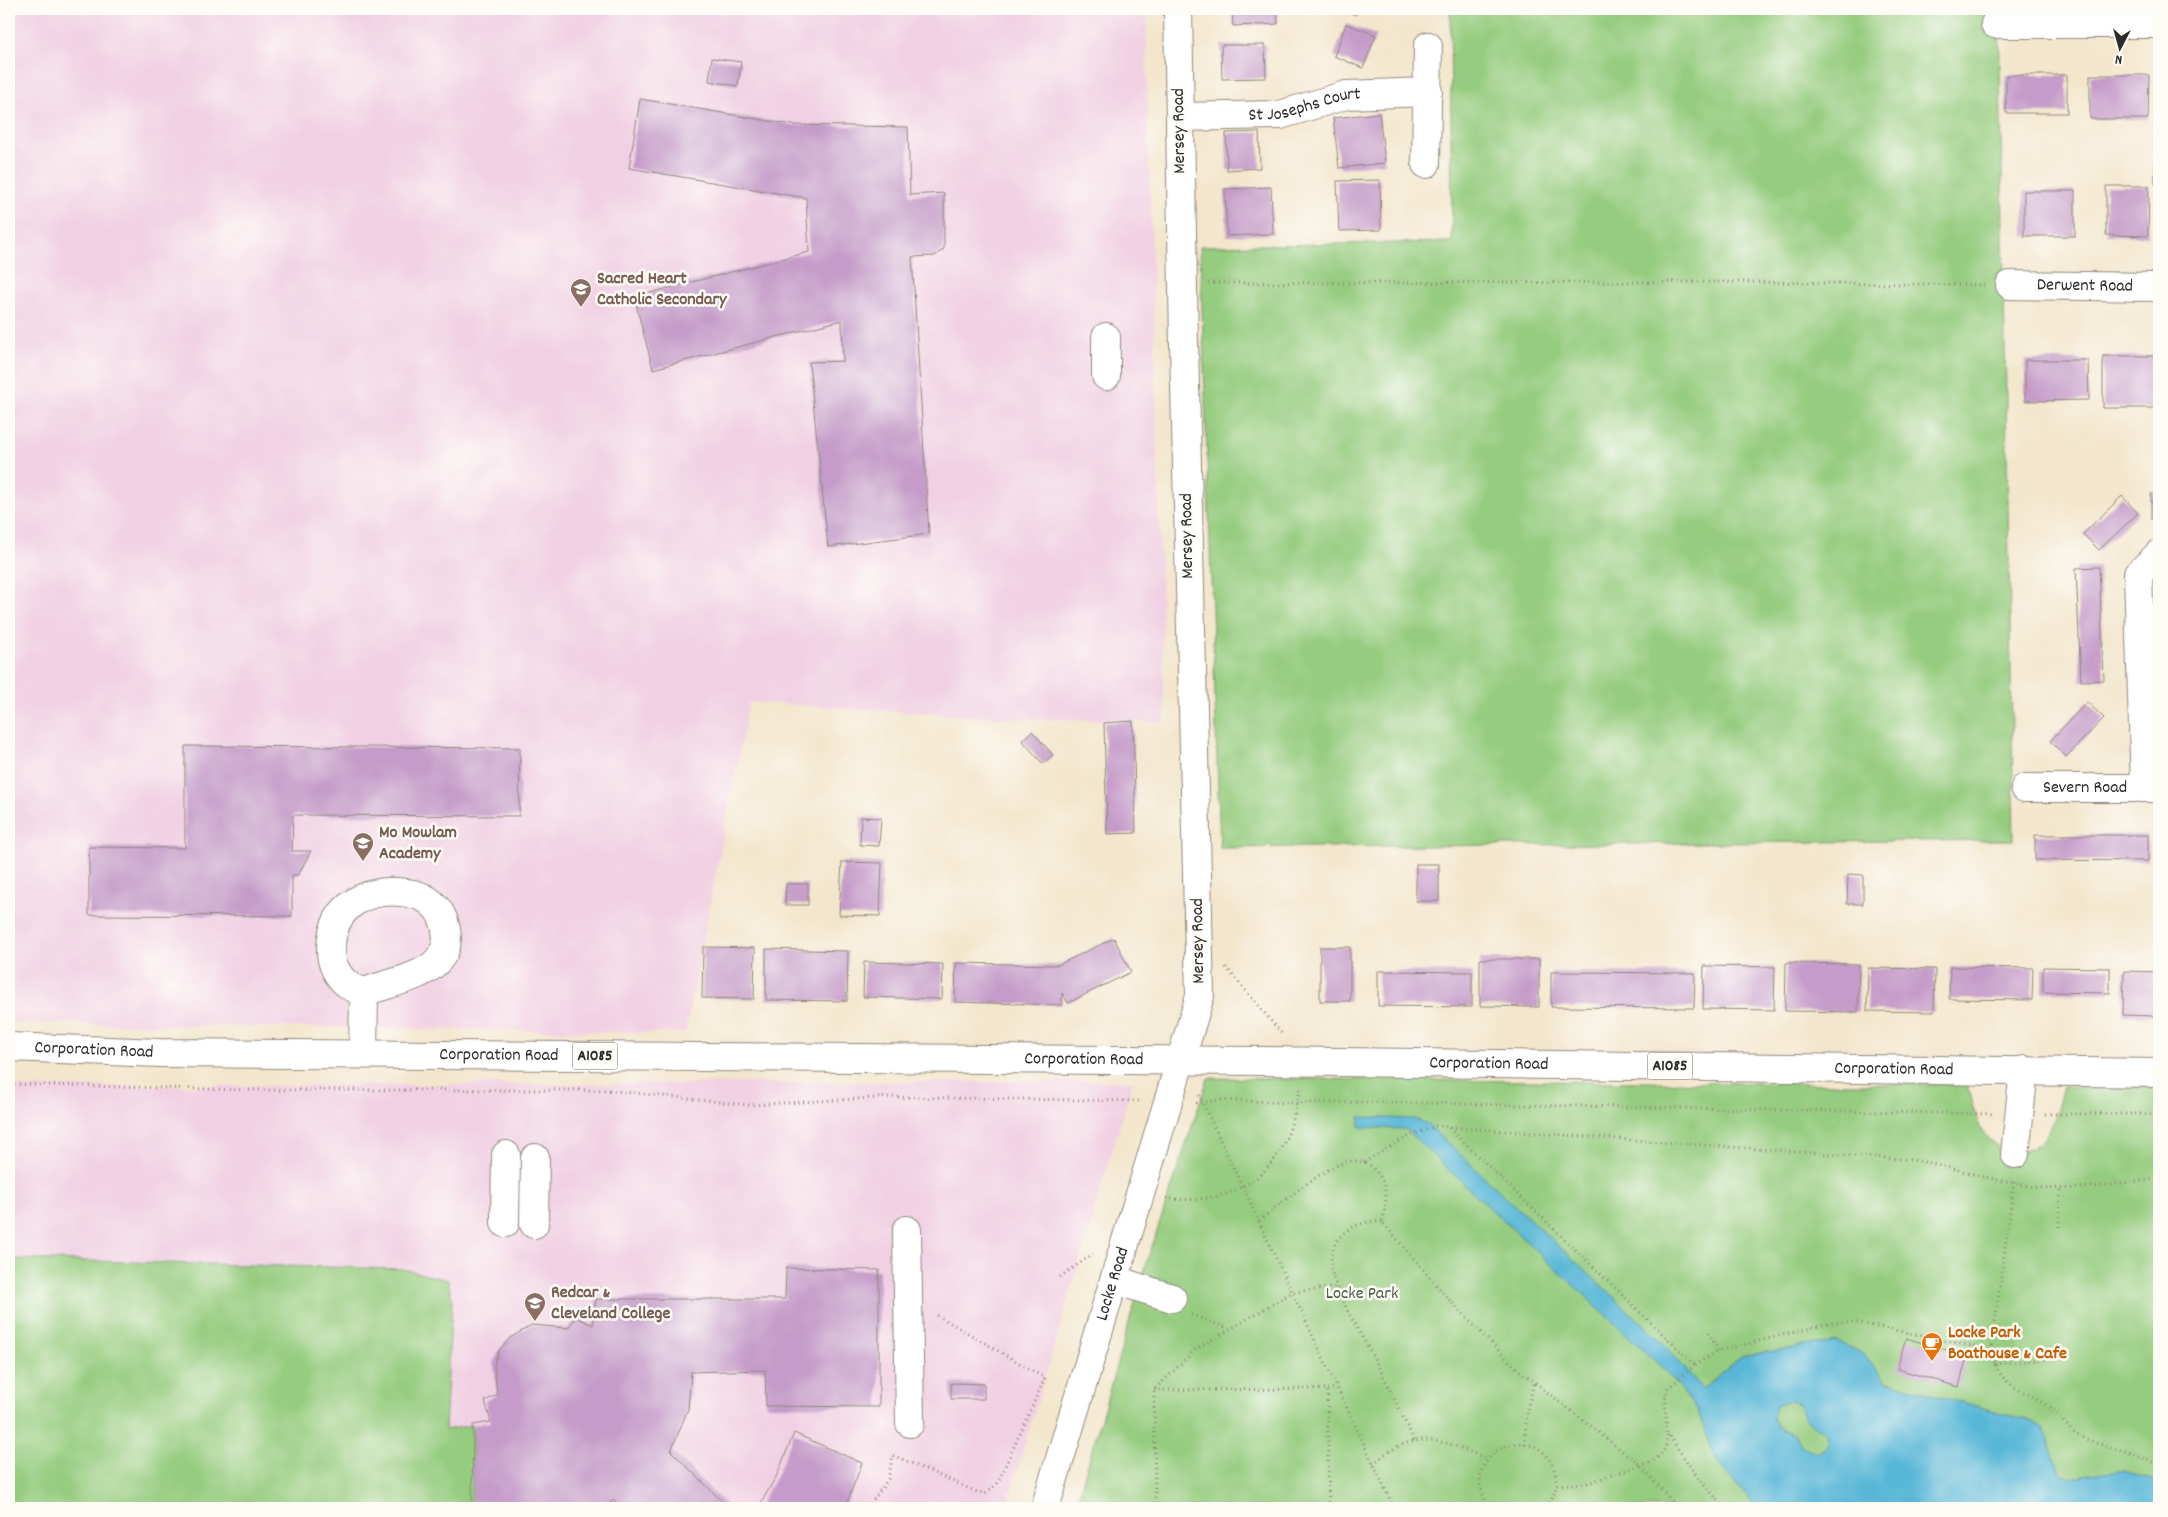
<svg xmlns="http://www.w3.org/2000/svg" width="2168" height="1517" font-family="Dekko,sans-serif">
	<rect width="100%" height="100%" fill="#fdfcf7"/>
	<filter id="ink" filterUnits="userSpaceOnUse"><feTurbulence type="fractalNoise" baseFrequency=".02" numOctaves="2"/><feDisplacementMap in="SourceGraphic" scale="10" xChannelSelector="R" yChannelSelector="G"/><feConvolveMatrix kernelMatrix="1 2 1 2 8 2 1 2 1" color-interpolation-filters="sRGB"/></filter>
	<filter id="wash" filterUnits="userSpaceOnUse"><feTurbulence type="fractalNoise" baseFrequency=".0096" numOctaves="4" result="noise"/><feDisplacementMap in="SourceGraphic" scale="20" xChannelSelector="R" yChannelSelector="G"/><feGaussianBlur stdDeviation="1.12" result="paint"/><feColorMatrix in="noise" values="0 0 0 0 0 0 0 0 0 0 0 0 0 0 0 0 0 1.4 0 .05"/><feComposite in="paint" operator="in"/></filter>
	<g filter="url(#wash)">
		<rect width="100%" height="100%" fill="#f3e6cc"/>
		<g fill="#f1d0e3">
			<polygon points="9,9 1147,9 1147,81 1165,722 1000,718 749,702 685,1033 9,1023"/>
			<polygon points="1133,1081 1006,1508 9,1508 9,1087"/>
		</g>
		<g fill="#96cc7f" stroke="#607c55">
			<polygon points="1450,9 1999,9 2014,840 1220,848 1200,246 1452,242"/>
			<path d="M1208,1078L1967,1085C1970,1097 1973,1110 1978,1122C1990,1151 2022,1164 2045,1137C2055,1124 2058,1102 2063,1087L2159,1088V1508H1075L1147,1261Z"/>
			<polygon points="9,1259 403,1269 448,1280 452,1299 445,1430 473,1425 472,1508 9,1508"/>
		</g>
		<path fill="#59b7d7" stroke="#427181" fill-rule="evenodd" d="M1360,1117L1414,1119L1426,1123L1659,1339L1703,1389L1742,1356L1836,1341L1863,1354L1886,1381L2031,1421L2043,1428L2060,1473L2070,1478L2125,1470L2159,1484V1508H1757L1717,1462L1698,1412L1668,1373L1405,1129L1360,1127ZM1790,1401L1800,1405L1805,1419L1826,1433L1828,1445L1818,1453L1802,1446L1796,1435L1780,1429L1772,1418L1776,1404Z"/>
		<g id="blocks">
			<g fill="#c59bc9">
				<polygon points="1232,9 1277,9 1278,24 1233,26"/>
				<polygon points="1342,9 1361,9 1355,15"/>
				<polygon points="1346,24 1376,35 1363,68 1334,56"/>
				<polygon points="1221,45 1265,45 1266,78 1222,79"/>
				<polygon points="712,58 741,62 738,86 709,81"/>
				<rect x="2006" y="75" width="61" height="38"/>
				<polygon points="2090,75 2149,75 2148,119 2090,119"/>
				<polygon points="640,99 793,125 908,127 910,195 944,193 944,249 935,256 912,257 929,534 828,547 809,362 843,361 842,320 653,369 634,297 809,252 806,198 629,168"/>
				<polygon points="1379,113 1385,163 1339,168 1333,118"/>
				<polygon points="1259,132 1260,168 1227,170 1226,133"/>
				<polygon points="2155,156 2159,157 2159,184 2155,184"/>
				<polygon points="1380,180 1381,230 1339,231 1337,181"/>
				<polygon points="2106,186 2149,186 2148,236 2106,235"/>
				<polygon points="1271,187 1273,234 1227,236 1225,189"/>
				<rect x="2024" y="191" width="51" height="45"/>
				<rect x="2103" y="356" width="56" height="52"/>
				<polygon points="2025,360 2088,360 2089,400 2025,401"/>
				<rect x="2151" y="494" width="8" height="25"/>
				<polygon points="2122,496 2138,513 2099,550 2083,534"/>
				<polygon points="2099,567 2104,680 2081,681 2076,568"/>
				<polygon points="2087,702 2104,718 2066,757 2050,741"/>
				<polygon points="1133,721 1136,833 1107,834 1104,723"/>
				<polygon points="1032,731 1053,755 1043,764 1022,740"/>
				<polygon points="185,746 520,748 519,816 293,815 292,851 311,851 298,875 292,875 292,916 89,915 89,847 185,848"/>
				<polygon points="861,817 881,818 879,846 860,845"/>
				<polygon points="2035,835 2148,835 2148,861 2035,860"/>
				<polygon points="842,862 882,863 880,916 839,915"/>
				<rect x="1416" y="864" width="23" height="37"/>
				<polygon points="1848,874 1863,875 1863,904 1847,904"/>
				<polygon points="786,884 808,884 808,905 785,905"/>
				<polygon points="1114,938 1131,972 1068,1003 1062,993 1062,1005 955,1002 956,963 1058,965"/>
				<polygon points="703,947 755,948 754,999 702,998"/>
				<rect x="1320" y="947" width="30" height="54"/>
				<polygon points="766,949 848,951 847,1001 766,1000"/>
				<polygon points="1480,959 1539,959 1539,1007 1480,1006"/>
				<polygon points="864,962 943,964 942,999 863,997"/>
				<polygon points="1786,963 1859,964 1858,1012 1785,1011"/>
				<polygon points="1704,966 1775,967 1774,1010 1703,1009"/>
				<polygon points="1950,967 2033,968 2032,1000 1949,999"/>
				<polygon points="2043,967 2110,968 2110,993 2043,992"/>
				<polygon points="1868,968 1935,969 1934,1012 1867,1011"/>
				<polygon points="1378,971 1472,972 1472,1007 1378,1006"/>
				<polygon points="2124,971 2159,972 2159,1016 2123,1015"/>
				<polygon points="1551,972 1695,973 1694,1008 1551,1007"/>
				<polygon points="786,1268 879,1270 879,1407 766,1406 765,1370 691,1372 688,1409 671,1451 729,1508 622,1508 614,1500 604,1508 472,1508 473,1425 491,1422 485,1401 497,1395 494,1364 499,1350 510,1338 532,1325 568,1328 576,1317 593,1325 596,1299 785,1299"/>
				<polygon points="1906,1338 1967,1356 1959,1387 1897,1369"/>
				<polygon points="951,1383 984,1384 984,1399 951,1399"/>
				<polygon points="794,1433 862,1463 845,1508 758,1508 777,1475"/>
			</g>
		</g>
	</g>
	<g filter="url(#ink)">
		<use href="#blocks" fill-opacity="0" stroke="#8f887c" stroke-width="1"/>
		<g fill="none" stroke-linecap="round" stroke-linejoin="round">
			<g stroke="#8f887c" stroke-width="30">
				<g id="minor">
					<polyline points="1995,24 2159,24"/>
					<path id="s1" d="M1180,117L1280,115L1346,95L1428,92"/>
					<polyline points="1426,164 1428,46"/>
					<path id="s2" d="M2010,285L2159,287"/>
					<polyline points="1106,376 1106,337"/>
					<path id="s3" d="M2025,788H2159"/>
					<polyline points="2145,788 2138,574 2159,554"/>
					<path d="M363,1054L364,992C359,990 351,988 347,984C337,976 331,963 331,951C330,903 371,885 413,894C427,897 438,906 443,919C463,973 399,979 364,992"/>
					<polyline points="2015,1154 2024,1070"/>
					<polyline points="505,1223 506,1155"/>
					<polyline points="534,1224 535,1158"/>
					<polyline points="907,1230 910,1423"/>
					<polyline points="1115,1280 1172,1298"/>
					<path id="s4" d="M1045,1508L1200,996L1184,344L1178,9"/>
				</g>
			</g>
			<g stroke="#8f887c" stroke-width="30">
				<g id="major">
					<path id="s5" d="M9,1047L160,1053L1262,1061L2159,1073"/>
				</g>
			</g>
			<g stroke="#8f887c" stroke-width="3" stroke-dasharray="1 4" stroke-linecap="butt">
				<polyline points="1208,283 1746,282 1984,285"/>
				<polyline points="1226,967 1283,1035"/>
				<polyline points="9,1084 246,1090 606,1090 749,1105 891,1097 1142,1101"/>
				<polyline points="1199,1095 1394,1508"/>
				<polyline points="1196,1103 1221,1100 1296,1103 1365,1102 1994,1114"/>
				<polyline points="2045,1114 2159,1114"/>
				<polyline points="1449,1128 1695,1365"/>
				<path d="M1364,1162L1407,1137L1436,1126L1914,1160C1958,1168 2000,1184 2045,1188C2082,1191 2122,1182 2159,1179"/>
				<path d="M2014,1182L1991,1350C1999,1389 2021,1387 2049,1407C2060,1414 2067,1430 2079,1436C2105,1448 2134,1452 2159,1465"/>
				<path d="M1166,1198C1215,1205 1265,1188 1286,1139C1293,1123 1296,1104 1301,1088"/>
				<path d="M1259,1221C1279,1205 1328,1163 1352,1161C1361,1160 1370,1164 1376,1171C1389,1186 1387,1204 1382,1222L1452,1303L1514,1366L1640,1465L1678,1508"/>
				<path d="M1382,1222C1356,1219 1330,1235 1331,1264C1331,1287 1362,1336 1374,1358C1388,1385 1401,1413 1414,1441"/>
				<polyline points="2059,1227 2060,1189"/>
				<polyline points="1060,1277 1093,1254"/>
				<polyline points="1191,1315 1227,1328"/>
				<polyline points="1709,1332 1718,1351"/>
				<polyline points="1994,1364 2048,1359"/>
				<polyline points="1327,1389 1337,1388"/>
				<polyline points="1154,1390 1327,1389 1329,1508"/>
				<polyline points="1524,1444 1528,1406 1534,1383"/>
				<path d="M1373,1464C1415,1427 1441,1439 1487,1459"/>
				<path d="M1557,1485L1587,1483L1651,1462C1663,1455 1667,1449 1667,1435"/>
				<polyline points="868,1508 888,1479 893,1455 977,1492 986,1493 997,1484 1045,1378 935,1314"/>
				<polyline points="1155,1508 1154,1390 1195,1350 1293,1292 1338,1287"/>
				<path d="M1491,1508C1451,1458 1533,1414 1554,1469C1559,1483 1555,1497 1546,1508"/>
				<polyline points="1725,1508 1699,1479 1667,1433 1665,1399 1668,1388 1695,1365 1718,1351 1835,1322 1855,1322 1991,1350"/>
			</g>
			<use href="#minor" stroke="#fff" stroke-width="28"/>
			<use href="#major" stroke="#fff" stroke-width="28"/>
		</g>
	</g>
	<defs>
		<g id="school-pin" transform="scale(1.125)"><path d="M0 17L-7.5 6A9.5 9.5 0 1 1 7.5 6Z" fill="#8d6e63" stroke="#fdfcf7"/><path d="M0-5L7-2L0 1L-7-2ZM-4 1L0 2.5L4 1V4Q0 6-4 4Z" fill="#fff"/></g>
		<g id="university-pin" transform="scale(1.125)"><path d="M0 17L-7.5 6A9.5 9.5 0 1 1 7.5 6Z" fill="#8d6e63" stroke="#fdfcf7"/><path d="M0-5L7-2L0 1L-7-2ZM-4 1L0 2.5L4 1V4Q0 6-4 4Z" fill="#fff"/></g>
		<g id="cafe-pin" transform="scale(1.125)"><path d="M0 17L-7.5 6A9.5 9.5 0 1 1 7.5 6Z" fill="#e8710a" stroke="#fdfcf7"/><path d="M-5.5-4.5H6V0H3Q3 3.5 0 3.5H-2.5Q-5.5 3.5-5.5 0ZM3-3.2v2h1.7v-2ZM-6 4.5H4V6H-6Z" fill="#fff"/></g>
	</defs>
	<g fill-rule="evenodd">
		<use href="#school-pin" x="581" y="289"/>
		<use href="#school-pin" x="363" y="843"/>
		<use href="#university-pin" x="535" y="1303"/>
		<use href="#cafe-pin" x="1932" y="1343"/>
	</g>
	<g text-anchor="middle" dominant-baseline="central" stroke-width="5" stroke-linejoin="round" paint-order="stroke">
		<g fill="#fdfcf7" stroke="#6a6a68" stroke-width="1">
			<rect x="572.5" y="1042.5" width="45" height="27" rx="4"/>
			<rect x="1647.5" y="1052.5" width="45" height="27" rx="4"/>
		</g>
		<g font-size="16" font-weight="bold" fill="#2b2b2b">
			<text x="595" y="1056">A1085</text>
			<text x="1670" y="1066">A1085</text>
		</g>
		<g font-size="18" fill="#2b2b2b" stroke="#fdfcf7">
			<text stroke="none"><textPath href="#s1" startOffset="126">St Josephs Court</textPath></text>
			<text transform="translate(1180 131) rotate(-91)">Mersey Road</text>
			<text stroke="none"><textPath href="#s2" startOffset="75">Derwent Road</textPath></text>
			<text transform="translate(1188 536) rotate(-91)">Mersey Road</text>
			<text stroke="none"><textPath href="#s3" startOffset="60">Severn Road</textPath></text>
			<text transform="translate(1199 941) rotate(-91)">Mersey Road</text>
			<text stroke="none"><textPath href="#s5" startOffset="85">Corporation Road</textPath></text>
			<text stroke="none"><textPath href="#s5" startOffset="490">Corporation Road</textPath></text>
			<text stroke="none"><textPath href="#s5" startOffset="1075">Corporation Road</textPath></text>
			<text stroke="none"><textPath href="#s5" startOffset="1480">Corporation Road</textPath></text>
			<text stroke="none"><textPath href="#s5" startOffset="1885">Corporation Road</textPath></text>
			<text stroke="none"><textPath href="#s4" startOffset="234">Locke Road</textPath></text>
		</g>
		<g font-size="18" font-weight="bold" fill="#785e54" stroke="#fdfcf7" text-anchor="start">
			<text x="597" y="279">Sacred Heart<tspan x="597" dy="21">Catholic Secondary</tspan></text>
			<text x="379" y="833">Mo Mowlam<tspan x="379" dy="21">Academy</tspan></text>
			<text x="551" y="1293">Redcar &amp;<tspan x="551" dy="21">Cleveland College</tspan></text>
		</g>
		<g font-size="18" fill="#4b5b44" stroke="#fdfcf7">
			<text x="1362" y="1294">Locke Park</text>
		</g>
		<g font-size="18" font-weight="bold" fill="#c56008" stroke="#fdfcf7" text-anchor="start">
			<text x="1948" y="1333">Locke Park<tspan x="1948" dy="21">Boathouse &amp; Cafe</tspan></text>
		</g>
	</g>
	<rect width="2168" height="1517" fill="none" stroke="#fdfcf7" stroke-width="30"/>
	<g transform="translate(2120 48) rotate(186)" stroke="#fdfcf7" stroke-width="4" paint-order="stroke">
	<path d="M0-4L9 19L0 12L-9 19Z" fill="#2b2b2b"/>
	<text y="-8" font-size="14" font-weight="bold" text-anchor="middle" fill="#2b2b2b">N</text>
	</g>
</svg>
